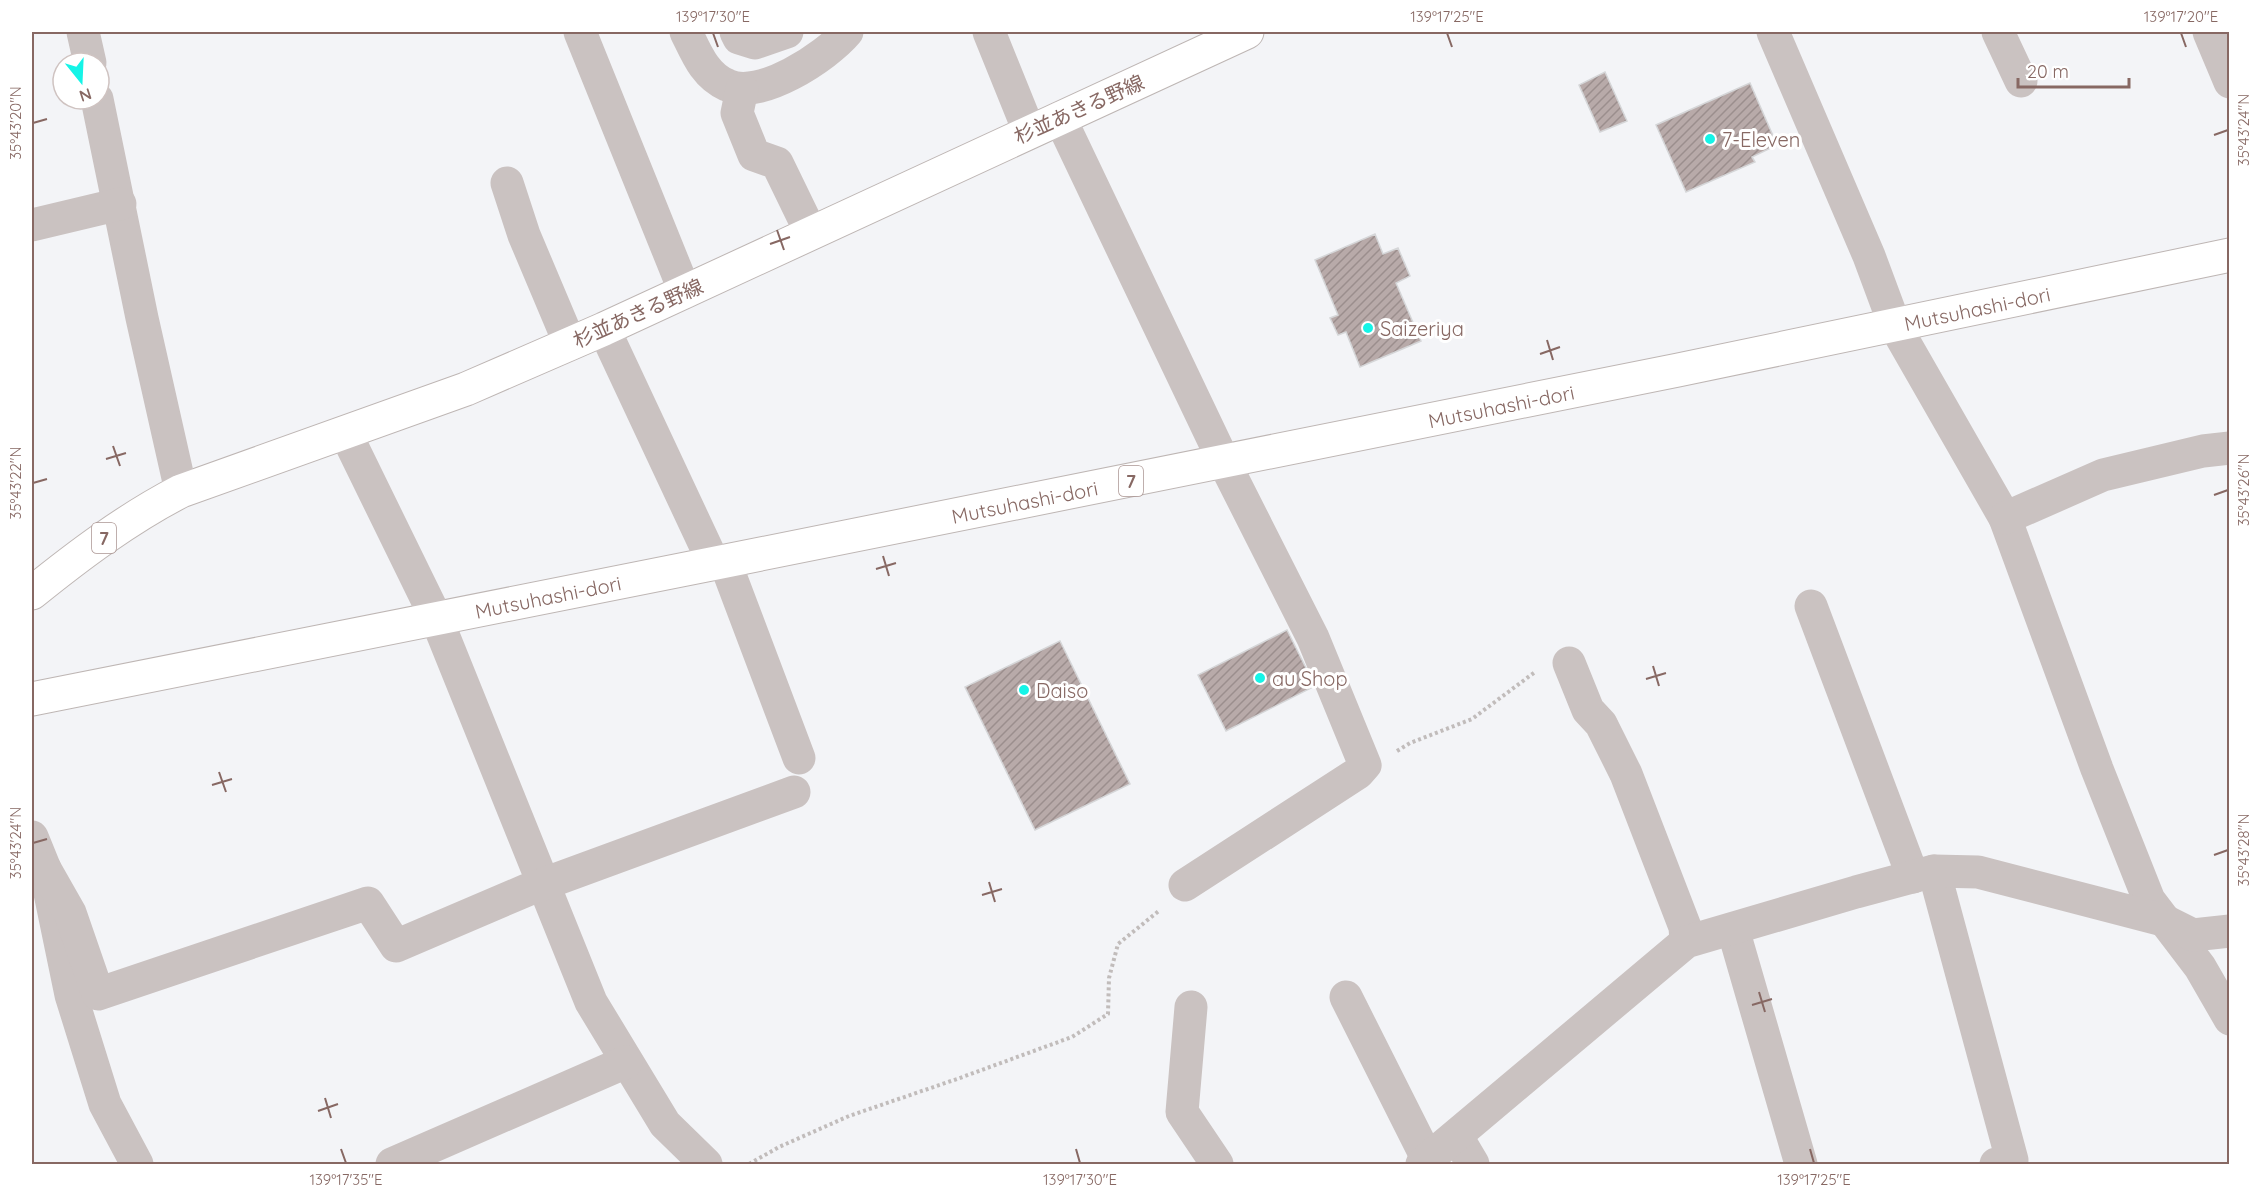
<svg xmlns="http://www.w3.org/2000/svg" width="2261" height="1196" font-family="Quicksand,'Noto Sans JP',sans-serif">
	<defs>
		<pattern id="building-hatch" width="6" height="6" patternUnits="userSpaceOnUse" patternTransform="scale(1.5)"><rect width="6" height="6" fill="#b8aaa9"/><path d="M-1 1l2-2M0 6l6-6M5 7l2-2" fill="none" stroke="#9b8e8d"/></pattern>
	</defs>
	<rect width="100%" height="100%" fill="#f3f4f7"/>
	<g fill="url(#building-hatch)" stroke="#d5d6d8" stroke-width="1.5">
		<polygon points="1605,72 1627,121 1600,132 1579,85"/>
		<polygon points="1750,83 1777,145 1752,157 1755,162 1686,192 1656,125"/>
		<polygon points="1375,234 1383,254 1398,248 1410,276 1396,283 1421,341 1360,367 1346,332 1338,335 1330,318 1338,315 1315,260"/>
		<polygon points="1287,630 1315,686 1226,731 1198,675"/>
		<polygon points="1060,641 1130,784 1035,830 965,687"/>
	</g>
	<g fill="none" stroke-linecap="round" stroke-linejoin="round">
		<g stroke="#beb6b4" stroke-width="35">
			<g id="major">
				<path d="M32,593C79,555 127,519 181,491L466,389L604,329L1247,32"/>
				<path id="s1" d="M32,699C256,655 481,610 706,565C1214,464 1723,363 2230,255"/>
			</g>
		</g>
		<g stroke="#c1bcbb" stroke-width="4" stroke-dasharray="3 3" stroke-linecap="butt">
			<polyline points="1397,751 1410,743 1472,719 1535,672"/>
			<polyline points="749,1164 779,1147 849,1116 957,1079 1072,1037 1108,1014 1109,978 1118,944 1160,910"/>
		</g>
		<g stroke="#cac2c1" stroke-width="33">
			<polyline points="83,32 90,63"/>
			<polyline points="580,32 685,292"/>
			<path d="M686,32C696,52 704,75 727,85C759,101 826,57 847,32"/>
			<polyline points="736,32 739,38 755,43 787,32"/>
			<polyline points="989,32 1029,131"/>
			<polyline points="1773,32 1869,256 1895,326 2005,518 2097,769 2149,900 2200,967 2230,1019"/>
			<polyline points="1998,32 2021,81"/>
			<polyline points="2209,32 2230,82"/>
			<polyline points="742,89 737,113 754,155 777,163 811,233"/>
			<polyline points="97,99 142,318 181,491"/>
			<polyline points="1060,118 1224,462 1313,638 1365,765 1358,773 1185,885"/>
			<polyline points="507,183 524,235 570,344"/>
			<polyline points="32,225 120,204"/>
			<polyline points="604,329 714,564"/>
			<polyline points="346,434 437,620 591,1002 665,1124 706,1164"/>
			<polyline points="2005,518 2103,475 2203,451 2230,448"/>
			<polyline points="725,562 799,758"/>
			<polyline points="1811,606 1913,877"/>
			<polyline points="1569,663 1588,710 1601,724 1626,774 1685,927 1686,942"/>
			<polyline points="32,837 45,869 71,995 105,1104 137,1164"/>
			<polyline points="45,869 70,913 98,994 368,903 396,946 527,890 794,792"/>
			<polyline points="1934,871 2012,1160 1996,1164"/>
			<polyline points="1733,929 1801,1164"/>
			<polyline points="1346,997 1428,1160"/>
			<polyline points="1191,1007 1182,1112 1217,1164"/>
			<polyline points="1457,1137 1473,1164"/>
			<polyline points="392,1164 626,1062"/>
			<polyline points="1422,1164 1686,942 1856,892 1934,871 1978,872 2163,920 2193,935 2230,931"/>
		</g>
		<use href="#major" stroke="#fff" stroke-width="33"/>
	</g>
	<path fill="none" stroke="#876863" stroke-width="2" d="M713,33L718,47M1447,33L1452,47M2181,33L2186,47M33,123L47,119M2214,135L2228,130M777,230L784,250M770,244L790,237M1547,340L1553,360M1540,354L1560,347M113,446L120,466M106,459L126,453M33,483L47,479M2214,495L2228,490M883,556L889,576M876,569L896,563M1653,666L1659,686M1646,679L1666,673M219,772L226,792M212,785L232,779M33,843L47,839M2214,855L2228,850M989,882L995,902M982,895L1002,889M1759,992L1765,1012M1752,1005L1772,999M325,1098L331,1118M318,1111L338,1104M341,1149L346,1163M1076,1149L1080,1163M1810,1149L1814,1163"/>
	<g fill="#15f4e7" stroke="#fff" stroke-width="2">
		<circle cx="1710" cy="139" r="6"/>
		<circle cx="1368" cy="328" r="6"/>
		<circle cx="1260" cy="678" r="6"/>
		<circle cx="1024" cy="690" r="6"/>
	</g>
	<g text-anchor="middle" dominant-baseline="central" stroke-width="6" stroke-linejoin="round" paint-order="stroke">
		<g fill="#fff" stroke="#ab9592" stroke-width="1.5">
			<rect x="1119" y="466" width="24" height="30" rx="4.5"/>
			<rect x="92" y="523" width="24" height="30" rx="4.5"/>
		</g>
		<g font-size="18" font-weight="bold" fill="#876863">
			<text x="1131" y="481">7</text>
			<text x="104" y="538">7</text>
		</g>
		<g font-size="20" fill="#876863" stroke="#fff">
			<text transform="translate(1079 109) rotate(-24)">杉並あきる野線</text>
			<text stroke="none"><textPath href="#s1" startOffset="1984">Mutsuhashi-dori</textPath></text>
			<text transform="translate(638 313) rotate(-24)">杉並あきる野線</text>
			<text stroke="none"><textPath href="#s1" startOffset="1498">Mutsuhashi-dori</textPath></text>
			<text stroke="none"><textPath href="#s1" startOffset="1012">Mutsuhashi-dori</textPath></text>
			<text stroke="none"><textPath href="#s1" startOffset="526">Mutsuhashi-dori</textPath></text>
		</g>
		<g font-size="20" fill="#876863" stroke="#fff" text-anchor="start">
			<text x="1722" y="139">7-Eleven</text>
			<text x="1380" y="328">Saizeriya</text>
			<text x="1272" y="678">au Shop</text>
			<text x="1036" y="690">Daiso</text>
		</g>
	</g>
	<rect width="2261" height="1196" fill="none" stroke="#ffffff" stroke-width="66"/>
	<g transform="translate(81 81) rotate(162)"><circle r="28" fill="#ffffff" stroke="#cfc3c1" stroke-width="1.5"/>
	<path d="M0-4.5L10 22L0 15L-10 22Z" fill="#15f4e7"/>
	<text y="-9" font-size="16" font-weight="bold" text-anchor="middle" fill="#876863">N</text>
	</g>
	<path d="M2018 78v9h111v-9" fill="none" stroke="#876863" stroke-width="3"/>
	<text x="2027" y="78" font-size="18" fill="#876863" stroke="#ffffff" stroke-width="4.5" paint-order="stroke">20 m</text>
	<rect x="33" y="33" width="2195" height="1130" fill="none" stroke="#876863" stroke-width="2"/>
	<g font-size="15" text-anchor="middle" fill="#876863">
		<text x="713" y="22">139°17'30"E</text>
		<text x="1447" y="22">139°17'25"E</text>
		<text x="2181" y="22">139°17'20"E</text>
		<text transform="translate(16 123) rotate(-90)" y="5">35°43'20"N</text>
		<text transform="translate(2244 130) rotate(-90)" y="5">35°43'24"N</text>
		<text transform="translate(16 483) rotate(-90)" y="5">35°43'22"N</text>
		<text transform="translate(2244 490) rotate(-90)" y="5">35°43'26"N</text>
		<text transform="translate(16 843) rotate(-90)" y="5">35°43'24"N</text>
		<text transform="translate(2244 850) rotate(-90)" y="5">35°43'28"N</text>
		<text x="346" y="1185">139°17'35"E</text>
		<text x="1080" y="1185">139°17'30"E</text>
		<text x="1814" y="1185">139°17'25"E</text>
	</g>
</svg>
